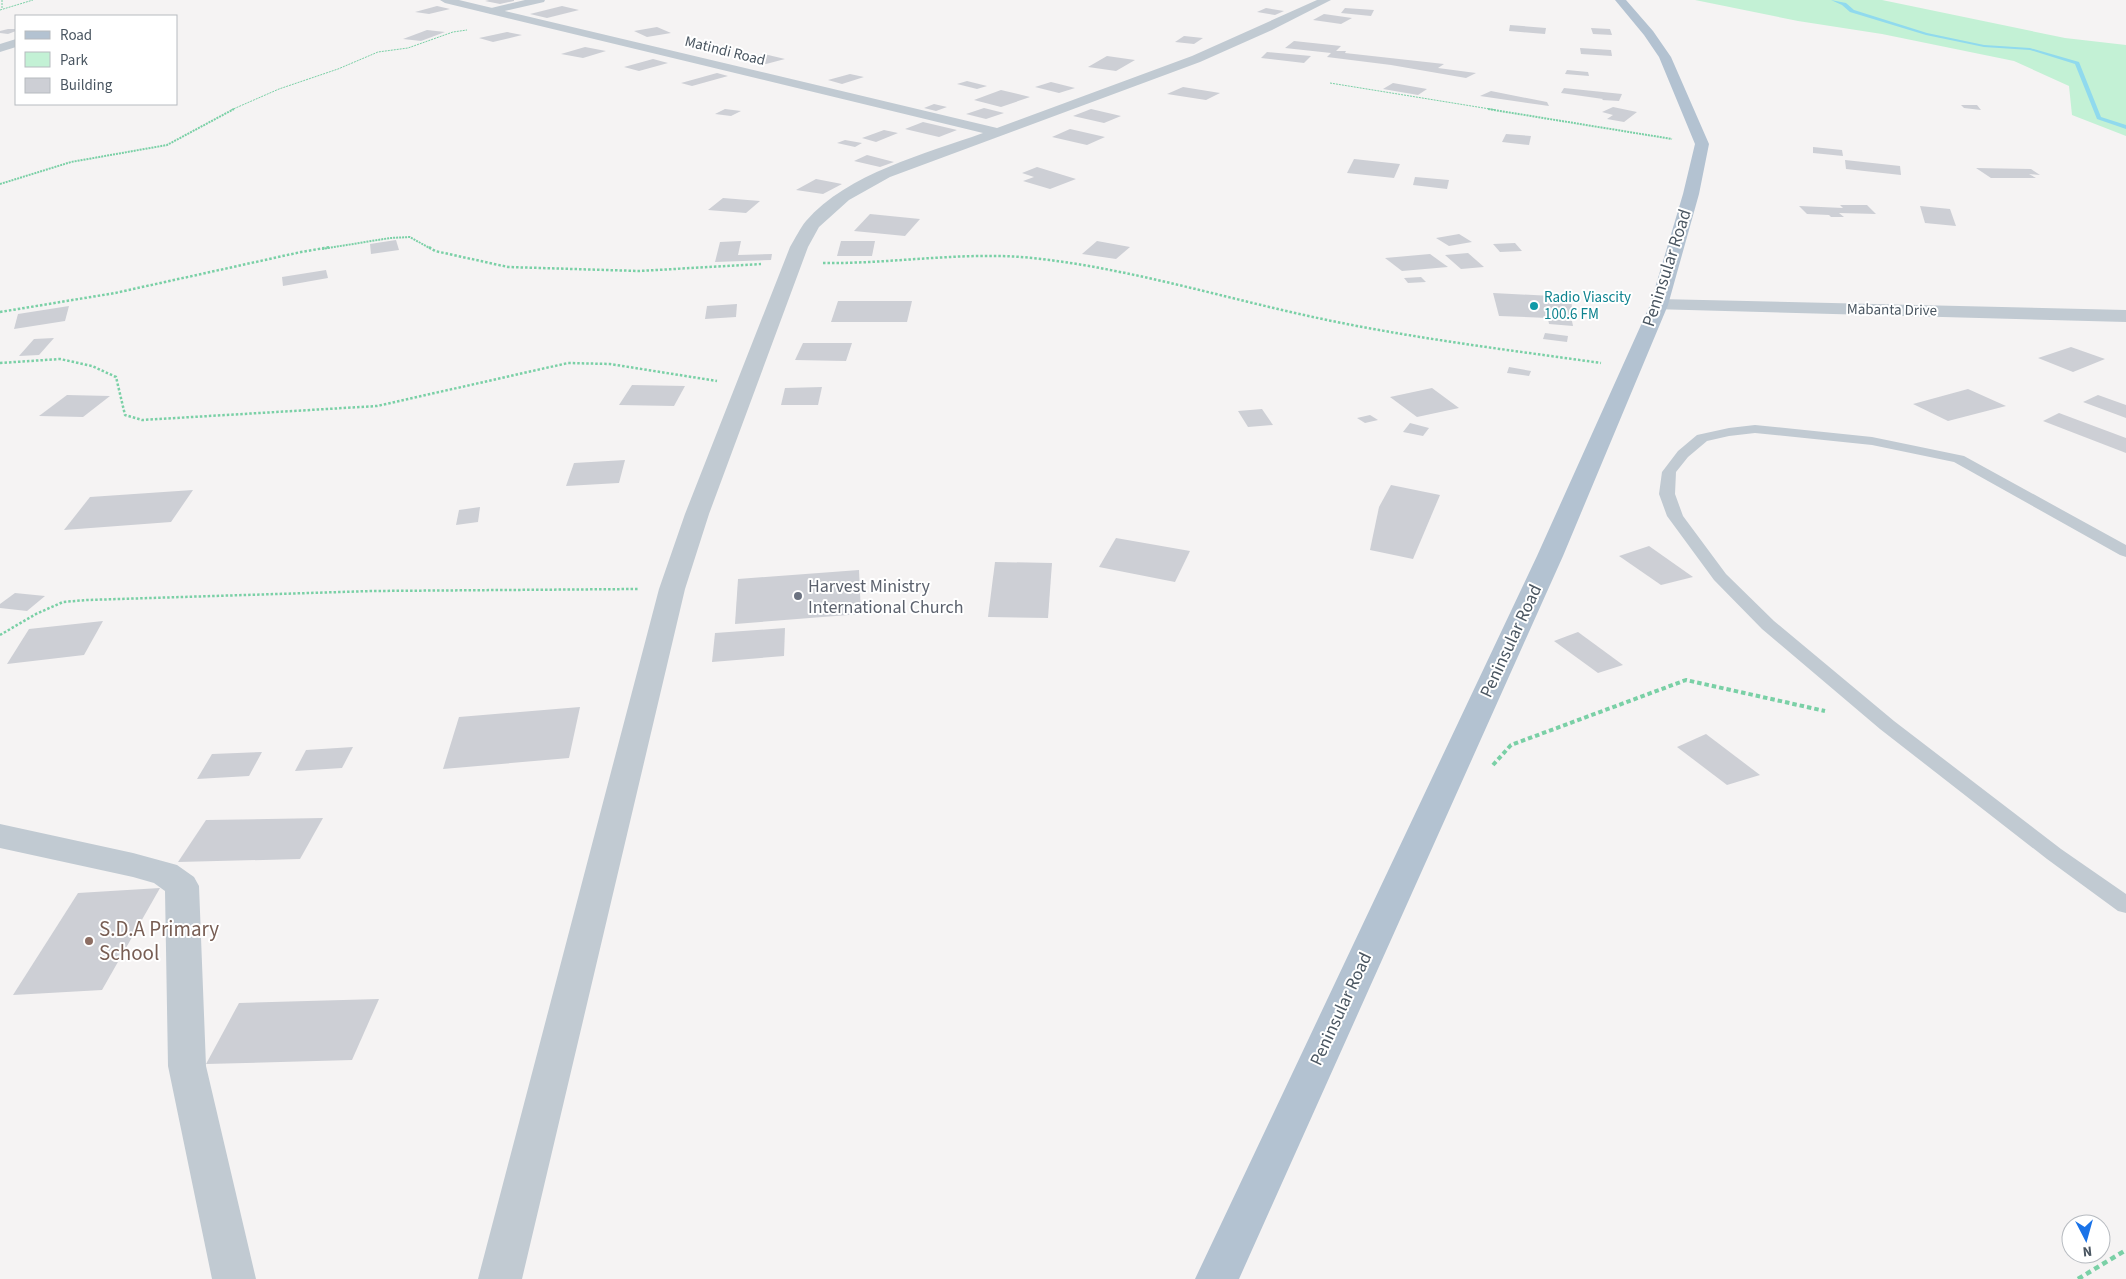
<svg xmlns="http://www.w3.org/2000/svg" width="2126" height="1279" font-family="'Source Sans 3',sans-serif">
	<rect width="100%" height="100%" fill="#f5f3f3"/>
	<polygon fill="#c3f1d5" points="1695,0 1882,0 2065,38 2126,45 2126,136 2072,115 2069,86 2014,61 1882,34 1798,21"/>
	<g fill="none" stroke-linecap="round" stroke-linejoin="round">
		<polygon fill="#90daee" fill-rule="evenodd" points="1831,0 1846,3 1854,10 1927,33 1984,45 2030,48 2079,62 2101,117 2126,125 2126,129 2097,119 2075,64 2030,50 1984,47 1926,35 1850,12 1842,5"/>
	</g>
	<g fill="#cdcfd5">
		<polygon points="489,0 514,0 514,1 500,4 485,1"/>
		<polygon points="437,6 450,9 429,14 415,12"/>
		<polygon points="562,6 579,10 547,18 530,14"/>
		<polygon points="1266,8 1284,11 1275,15 1257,12"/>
		<polygon points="1345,8 1374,10 1371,16 1341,13"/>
		<polygon points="1324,14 1352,18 1341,24 1313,20"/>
		<polygon points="1510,25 1546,28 1545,34 1509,31"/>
		<polygon points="657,27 671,33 647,37 634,31"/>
		<polygon points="1591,28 1610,29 1612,35 1593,34"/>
		<polygon points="8,29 16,29 16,31 8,34 0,33 0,31"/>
		<polygon points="427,30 445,32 421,41 403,39"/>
		<polygon points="507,32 522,35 493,42 479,38"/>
		<polygon points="1184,36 1203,38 1194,44 1175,42"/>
		<polygon points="1294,41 1341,46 1336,51 1346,51 1345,53 1444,64 1438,68 1476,73 1466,78 1391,65 1327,57 1331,53 1285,48"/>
		<polygon points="585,47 606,51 583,58 561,54"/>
		<polygon points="1580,48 1611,50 1612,56 1581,54"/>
		<polygon points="1267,52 1311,56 1304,63 1261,58"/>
		<polygon points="764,54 785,59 766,64 745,59"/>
		<polygon points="1107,56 1135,60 1116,71 1088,67"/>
		<polygon points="653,59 668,63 639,71 624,67"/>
		<polygon points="1567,70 1588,72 1589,76 1565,74"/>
		<polygon points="717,73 728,76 692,86 681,83"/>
		<polygon points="850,74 864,77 842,84 828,80"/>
		<polygon points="967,81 987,86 977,89 957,84"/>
		<polygon points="1051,82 1075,88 1059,93 1035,87"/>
		<polygon points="1393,83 1427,89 1418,95 1383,89"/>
		<polygon points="1183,87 1220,93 1206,100 1167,94"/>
		<polygon points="1564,88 1622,94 1619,101 1602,100 1603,99 1561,93"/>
		<polygon points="1001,90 1030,97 1001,107 974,100"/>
		<polygon points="1491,91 1547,102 1549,106 1480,96"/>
		<polygon points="934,104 947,107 936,111 924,108"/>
		<polygon points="1961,105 1977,105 1981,110 1964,108"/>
		<polygon points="1613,107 1637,112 1624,122 1607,119 1613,115 1602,112"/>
		<polygon points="984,108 1004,113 986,119 966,114"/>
		<polygon points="725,109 741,111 731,116 715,114"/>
		<polygon points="1091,109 1121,116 1104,123 1073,116"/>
		<polygon points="923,122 957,130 939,137 905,129"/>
		<polygon points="1070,129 1105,137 1087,145 1052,137"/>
		<polygon points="884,130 898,133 876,142 862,138"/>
		<polygon points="1506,134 1531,136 1529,145 1502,142"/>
		<polygon points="845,140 862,143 855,147 837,143"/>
		<polygon points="1813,147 1842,150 1843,156 1813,153"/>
		<polygon points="867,155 894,162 880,167 854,161"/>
		<polygon points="1354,159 1400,164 1394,178 1347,173"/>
		<polygon points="1845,160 1900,166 1901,175 1846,169"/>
		<polygon points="1037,167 1076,179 1050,189 1023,181 1034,177 1022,173"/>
		<polygon points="1976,168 2031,169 2040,175 2029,174 2036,178 1991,178"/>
		<polygon points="1415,177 1449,180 1447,189 1413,185"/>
		<polygon points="816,179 842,184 823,194 796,190"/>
		<polygon points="723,198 760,201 746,213 708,210"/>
		<polygon points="1840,205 1867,205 1876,214 1839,213 1844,217 1831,217 1829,215 1807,214 1799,206 1843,208"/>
		<polygon points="1920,206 1950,209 1956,226 1925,223"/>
		<polygon points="870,214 920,219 905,236 854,231"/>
		<polygon points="1459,234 1472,242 1449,246 1436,238"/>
		<polygon points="396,240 399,250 371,254 370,244"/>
		<polygon points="741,241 738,255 772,254 771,260 715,262 720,242"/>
		<polygon points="841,241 875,241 872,256 837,256"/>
		<polygon points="1097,241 1130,247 1116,259 1082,254"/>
		<polygon points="1515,243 1522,251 1500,252 1493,244"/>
		<polygon points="1468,253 1484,267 1461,269 1445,255"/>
		<polygon points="1430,254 1448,267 1402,271 1385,258"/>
		<polygon points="326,270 328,278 283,286 282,277"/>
		<polygon points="1421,277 1426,282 1408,283 1404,278"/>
		<polygon points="1493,293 1571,297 1573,319 1499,316"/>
		<polygon points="838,301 912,301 907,322 831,322"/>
		<polygon points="737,304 736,317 705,319 707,306"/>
		<polygon points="69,306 65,321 14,329 18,314"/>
		<polygon points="1548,319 1572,321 1573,326 1549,324"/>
		<polygon points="1545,333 1568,336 1567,342 1543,339"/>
		<polygon points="54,338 39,355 19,356 34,339"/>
		<polygon points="803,343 852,343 846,361 795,360"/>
		<polygon points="2071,347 2105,359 2073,372 2038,358"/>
		<polygon points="1509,367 1531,371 1529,376 1507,373"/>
		<polygon points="632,385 685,386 674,406 619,405"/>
		<polygon points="822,387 818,405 781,405 785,388"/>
		<polygon points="1432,388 1459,408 1417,417 1390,397"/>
		<polygon points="1968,389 2006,406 1948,421 1913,404"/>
		<polygon points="67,395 110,396 83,417 39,416"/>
		<polygon points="2098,395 2126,405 2126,418 2083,402"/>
		<polygon points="1262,409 1273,425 1248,427 1238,411"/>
		<polygon points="2059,413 2126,438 2126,453 2043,421"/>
		<polygon points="1370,415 1378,420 1365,423 1357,418"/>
		<polygon points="1410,423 1429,428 1423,436 1403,432"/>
		<polygon points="625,460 619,483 566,486 574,463"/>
		<polygon points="1391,485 1440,495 1413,559 1370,550 1379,507"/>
		<polygon points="193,490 171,522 64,530 90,497"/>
		<polygon points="480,507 478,522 456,525 459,510"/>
		<polygon points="1116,538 1190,551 1175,582 1099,567"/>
		<polygon points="1649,546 1693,577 1661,585 1619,556"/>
		<polygon points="995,562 1052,563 1048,618 988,617"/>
		<polygon points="859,570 861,614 735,624 738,579"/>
		<polygon points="15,593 45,596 27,611 0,608 0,604"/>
		<polygon points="103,621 84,655 7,664 29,629"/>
		<polygon points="785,628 784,656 712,662 715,633"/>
		<polygon points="1578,632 1623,665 1598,673 1554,641"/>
		<polygon points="580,707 569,758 443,769 459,717"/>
		<polygon points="1706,734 1760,775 1727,785 1677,747"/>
		<polygon points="353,747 342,768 295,771 306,750"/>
		<polygon points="262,752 249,776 197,779 212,754"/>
		<polygon points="323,818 300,859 178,862 206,820"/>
		<polygon points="160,888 102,990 13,995 78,893"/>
		<polygon points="379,999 352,1060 206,1064 239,1003"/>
	</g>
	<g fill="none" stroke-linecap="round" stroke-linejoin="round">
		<g stroke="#7ad0a6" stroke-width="1" stroke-dasharray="2 1" stroke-linecap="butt">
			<polyline points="2,0 2,9"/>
			<polyline points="0,10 33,0"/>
			<polyline points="1330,83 1496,110"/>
			<polyline points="231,110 279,89 338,69 378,52 408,48 453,32 467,30"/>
		</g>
		<g stroke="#7ad0a6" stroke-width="2" stroke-dasharray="2 1" stroke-linecap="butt">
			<polyline points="1488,109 1672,139"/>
			<polyline points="0,184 71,162 167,145 234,109"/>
			<polyline points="322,249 390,238 410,237 431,249"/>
		</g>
		<g stroke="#7ad0a6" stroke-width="2.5" stroke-dasharray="2.5 2" stroke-linecap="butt">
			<polyline points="429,247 435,251 508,267 639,271 761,264"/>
			<path d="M823,263C893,264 963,251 1033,258C1125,268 1214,295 1304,315C1402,337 1502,349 1601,363"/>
			<polyline points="0,312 115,293 301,252 330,247"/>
			<polyline points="0,363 60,359 92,366 116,377 125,415 142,420 377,406 568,363 610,364 717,381"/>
			<polyline points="0,635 36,614 63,602 87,600 372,591 638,589"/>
		</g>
		<polyline stroke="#7ad0a6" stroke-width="4" stroke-dasharray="4.5 3" stroke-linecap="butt" points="1493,765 1511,745 1686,680 1825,711"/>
		<polyline stroke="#7ad0a6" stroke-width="4.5" stroke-dasharray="5.5 4" stroke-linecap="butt" points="2078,1279 2126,1250"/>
		<polygon fill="#c1cad2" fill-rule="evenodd" points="1755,425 1872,437 1964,456 2126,545 2126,557 2120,555 1954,462 1872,445 1755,433 1729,436 1707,441 1688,457 1676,472 1675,494 1683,516 1726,574 1774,621 1894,721 2061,849 2126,894 2126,913 2118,911 2047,859 1880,729 1762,629 1714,580 1667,516 1659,494 1662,472 1678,451 1697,435 1729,428"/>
		<g fill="#c1cad2" fill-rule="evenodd">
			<polygon points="525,0 545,0 544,2 491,14 485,11 487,9"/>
			<polygon points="16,39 16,47 0,52 0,44"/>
			<polygon points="1659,299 2126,310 2126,322 1652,309 1650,305 1652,301"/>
			<polygon points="0,824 133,853 177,865 194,877 199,886 206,1066 256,1279 212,1279 168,1066 165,891 154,883 133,877 0,848"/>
		</g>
		<path fill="#c1cad2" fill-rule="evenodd" d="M440,0H459L997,128L1192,56L1317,0H1331L1272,30L1200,62L890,177L849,200L819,227L808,247L709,514L685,589L522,1279H478L659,589L685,514L790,247C795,239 800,228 806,221C848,173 925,154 983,133L445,3Z"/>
		<polygon fill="#b3c2d1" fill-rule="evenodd" points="1615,0 1626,0 1653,31 1671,57 1709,144 1699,194 1668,305 1563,556 1239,1279 1195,1279 1537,556 1650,305 1683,194 1695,144 1659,57 1644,35"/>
	</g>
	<circle fill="#0f9aa8" stroke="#fff" stroke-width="2" cx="1534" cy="306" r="5"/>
	<circle fill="#6b7280" stroke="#fff" stroke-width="2" cx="798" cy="596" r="5"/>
	<circle fill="#8d6e63" stroke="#fff" stroke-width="2" cx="89" cy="941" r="5"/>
	<g text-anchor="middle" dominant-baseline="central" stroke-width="4" stroke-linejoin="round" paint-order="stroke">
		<g font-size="15" fill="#4a5661" stroke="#fff">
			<text transform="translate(725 51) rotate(14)">Matindi Road</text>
			<text transform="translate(1892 310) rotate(1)">Mabanta Drive</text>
		</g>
		<g font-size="15" fill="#0d838f" stroke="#fff" text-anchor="start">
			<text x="1544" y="297">Radio Viascity<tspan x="1544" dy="17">100.6 FM</tspan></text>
		</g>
		<g font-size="18" fill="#4a5661" stroke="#fff">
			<text transform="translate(1667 268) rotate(-72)">Peninsular Road</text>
			<text transform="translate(1511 641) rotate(-65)">Peninsular Road</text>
			<text transform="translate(1341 1009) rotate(-65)">Peninsular Road</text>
		</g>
		<g font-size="18" fill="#5b616d" stroke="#fff" text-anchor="start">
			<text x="808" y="586">Harvest Ministry<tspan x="808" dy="21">International Church</tspan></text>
		</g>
		<g font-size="21" fill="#785e54" stroke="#fff" text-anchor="start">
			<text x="99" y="929">S.D.A Primary<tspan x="99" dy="24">School</tspan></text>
		</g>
	</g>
	<rect x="15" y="15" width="162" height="90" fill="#ffffff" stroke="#b7bbc0"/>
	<rect x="25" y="31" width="25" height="8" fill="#b3c2d1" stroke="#b7bbc0"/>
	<text x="60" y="40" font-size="15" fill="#4a5661">Road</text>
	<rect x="25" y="52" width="25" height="15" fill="#c3f1d5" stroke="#b7bbc0"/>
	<text x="60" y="65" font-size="15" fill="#4a5661">Park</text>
	<rect x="25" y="78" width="25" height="15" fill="#cdcfd5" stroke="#b7bbc0"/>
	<text x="60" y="90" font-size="15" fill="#4a5661">Building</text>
	<g transform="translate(2086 1239) rotate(174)"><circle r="24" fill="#ffffff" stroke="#b7bbc0"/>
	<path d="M0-4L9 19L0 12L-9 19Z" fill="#1a73e8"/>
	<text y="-8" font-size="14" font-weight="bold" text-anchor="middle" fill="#4a5661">N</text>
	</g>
</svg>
